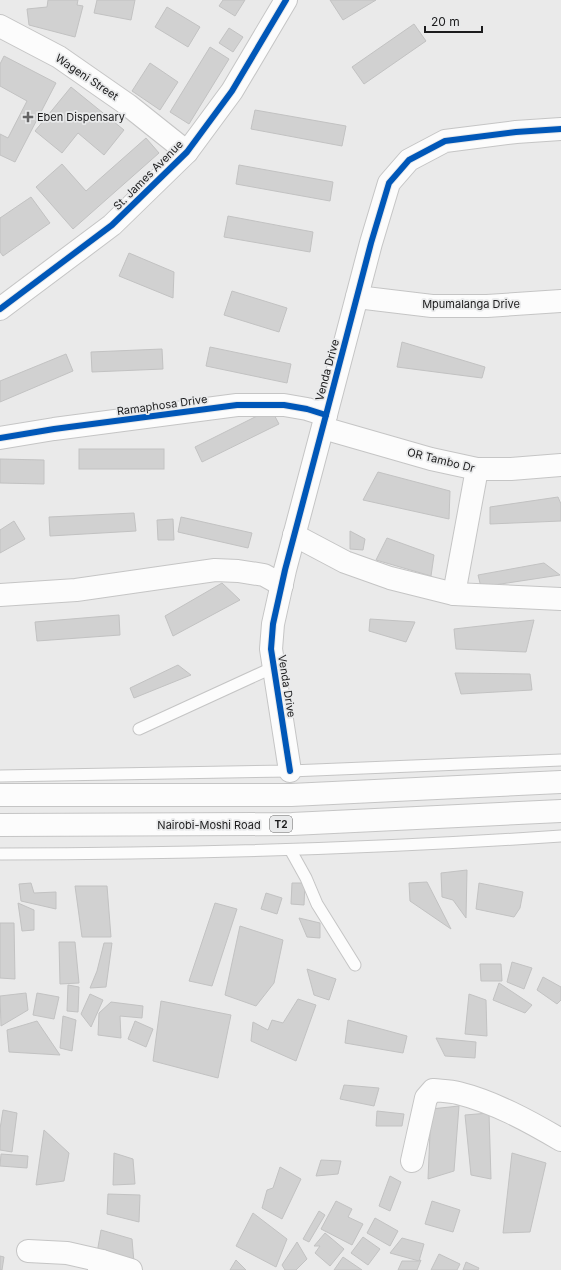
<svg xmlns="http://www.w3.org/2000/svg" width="561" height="1270" font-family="Inter,sans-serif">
	<rect width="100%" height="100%" fill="#eaeaea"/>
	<g fill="#d1d1d1" stroke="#c2c2c2">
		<polygon points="48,0 78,0 77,5 83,6 75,37 29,25 27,9 47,7"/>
		<polygon points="97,0 135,0 131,20 94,13"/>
		<polygon points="223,0 245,0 235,16 219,6"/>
		<polygon points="330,0 376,0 343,20"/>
		<polygon points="167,7 200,27 188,47 155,27"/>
		<polygon points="414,24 426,41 364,84 352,67"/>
		<polygon points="229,28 243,37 233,52 219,43"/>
		<polygon points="210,47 229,59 189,124 170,112"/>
		<polygon points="4,56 56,83 15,162 0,155 0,134 8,138 27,101 0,86 0,64"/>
		<polygon points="150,63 178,82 160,110 132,91"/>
		<polygon points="71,87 124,130 104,155 78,133 62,153 35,131"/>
		<polygon points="255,110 346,126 342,146 251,129"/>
		<polygon points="146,138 159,153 73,229 36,187 62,164 86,191"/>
		<polygon points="239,165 333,182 330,201 236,184"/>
		<polygon points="31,197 50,223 3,256 0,252 0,218"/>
		<polygon points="228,216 313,232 310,252 224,237"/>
		<polygon points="129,253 174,272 173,298 119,276"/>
		<polygon points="232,291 287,308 279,332 224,315"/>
		<polygon points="402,342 485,367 482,378 397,367"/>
		<polygon points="210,347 291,364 287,383 206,366"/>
		<polygon points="162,349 163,369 92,372 91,352"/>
		<polygon points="66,354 73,371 0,402 0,381"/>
		<polygon points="271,409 279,424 202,462 195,447"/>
		<rect x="79" y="449" width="85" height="20"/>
		<polygon points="0,459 44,460 44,484 0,483"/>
		<polygon points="378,472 450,491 449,519 363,500"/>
		<polygon points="558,497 561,504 561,521 490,524 490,507"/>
		<polygon points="134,513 136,531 50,536 49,517"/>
		<polygon points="181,517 252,533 248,548 178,532"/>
		<polygon points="173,519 174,540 158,540 157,520"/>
		<polygon points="14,521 25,539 0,553 0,530"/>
		<polygon points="350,531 365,539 363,550 350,549"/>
		<polygon points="387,538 434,555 431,576 376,560"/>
		<polygon points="544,563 560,575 481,587 478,575"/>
		<polygon points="222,583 240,600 173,636 165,616"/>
		<polygon points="119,615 120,635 37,641 35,622"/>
		<polygon points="370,619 415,622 406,642 369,631"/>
		<polygon points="534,620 526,652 456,649 454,629"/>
		<polygon points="178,665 191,675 134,698 130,688"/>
		<polygon points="455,673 530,674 532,690 461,694"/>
		<polygon points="467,870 466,918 453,900 442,897 441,873"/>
		<polygon points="427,882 451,929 410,901 409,883"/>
		<polygon points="31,883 34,893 56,892 56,909 21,901 19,884"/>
		<polygon points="292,883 305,883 304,905 291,904"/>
		<polygon points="479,883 523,892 520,908 514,917 476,909"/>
		<polygon points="75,886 107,886 111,937 82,937"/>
		<polygon points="266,893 282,898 277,914 261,909"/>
		<polygon points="18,903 34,910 34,930 22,931"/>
		<polygon points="215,903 237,909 212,986 189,981"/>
		<polygon points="299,918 320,923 320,938 307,937"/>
		<polygon points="0,923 14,923 15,979 0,978"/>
		<polygon points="240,926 283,940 274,983 256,1006 225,995"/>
		<polygon points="59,942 75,942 79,983 60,984"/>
		<polygon points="104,943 112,943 106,987 90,988 97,971"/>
		<polygon points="512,962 532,968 524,989 507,982"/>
		<polygon points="480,964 501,964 502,981 481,981"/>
		<polygon points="307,969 336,979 329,1000 314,995"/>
		<polygon points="543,977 561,987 561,1000 557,1004 537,990"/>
		<polygon points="499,983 532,1005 525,1013 493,1000"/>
		<polygon points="68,985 79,987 78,1012 67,1011"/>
		<polygon points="26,993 28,1010 1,1026 0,996"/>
		<polygon points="37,993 59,997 54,1019 33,1015"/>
		<polygon points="90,994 103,1000 91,1027 81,1014"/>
		<polygon points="469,994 486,1000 487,1036 465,1034"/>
		<polygon points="298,999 316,1005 296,1061 251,1041 253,1022 268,1030 272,1020 283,1023"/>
		<polygon points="161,1001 231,1015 218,1078 153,1061"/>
		<polygon points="111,1002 143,1006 142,1018 120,1016 121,1038 98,1035 99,1013"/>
		<polygon points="63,1016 76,1020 72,1051 60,1048"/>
		<polygon points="348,1020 407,1036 403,1053 345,1043"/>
		<polygon points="37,1021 60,1055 9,1052 7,1030"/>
		<polygon points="135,1021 153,1029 146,1047 128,1039"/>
		<polygon points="436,1038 476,1042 475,1058 445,1056"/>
		<polygon points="344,1085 379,1088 374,1106 340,1099"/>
		<polygon points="459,1106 454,1171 428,1179 431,1109"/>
		<polygon points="3,1110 17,1113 12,1152 0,1150 0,1129"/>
		<polygon points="377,1111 404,1114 402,1126 376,1126"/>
		<polygon points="489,1113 491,1179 471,1175 465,1115"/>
		<polygon points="44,1130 69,1153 64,1181 36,1185"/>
		<polygon points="114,1153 133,1159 135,1184 113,1185"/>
		<polygon points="512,1153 546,1163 530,1232 503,1233"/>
		<polygon points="1,1154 28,1156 27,1168 0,1166"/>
		<polygon points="321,1160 341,1161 338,1174 316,1176"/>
		<polygon points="280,1167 301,1179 282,1219 262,1208 267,1190 273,1188"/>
		<polygon points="390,1176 401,1182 390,1211 379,1206"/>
		<polygon points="108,1194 140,1195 139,1222 107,1214"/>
		<polygon points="336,1201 352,1209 348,1217 363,1224 352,1245 321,1229"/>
		<polygon points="432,1201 460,1210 453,1232 425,1224"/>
		<polygon points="319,1211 325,1215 309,1242 303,1239"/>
		<polygon points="253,1213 287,1239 276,1267 236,1246"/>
		<polygon points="375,1218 398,1231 390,1246 367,1233"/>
		<polygon points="101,1230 132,1239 134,1263 97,1253"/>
		<polygon points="325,1233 344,1249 330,1266 315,1253 320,1246 314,1246"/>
		<polygon points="363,1237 380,1249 368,1265 351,1253"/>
		<polygon points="402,1238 424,1244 419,1261 390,1253"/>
		<polygon points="297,1242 307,1259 296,1270 285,1270 282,1265"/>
		<polygon points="439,1254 460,1264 457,1270 431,1270"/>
		<polygon points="0,1256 4,1257 2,1270 0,1270"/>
		<polygon points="343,1257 362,1270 334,1270"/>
		<polygon points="236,1260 246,1270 230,1270"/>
		<polygon points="421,1260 417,1270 398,1270 402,1261 419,1261"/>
		<polygon points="466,1262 479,1268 478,1270 463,1270"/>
	</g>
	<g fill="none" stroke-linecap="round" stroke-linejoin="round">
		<g stroke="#c5c5c5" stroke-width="13">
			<g id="service">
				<polyline points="139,729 274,667"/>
				<polyline points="0,776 290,771 561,760"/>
				<polyline points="291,851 306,878 317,904 355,965"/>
				<path d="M0,854C187,854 374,849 561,836"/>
			</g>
		</g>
		<g stroke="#c5c5c5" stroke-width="24">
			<g id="minor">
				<polyline points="0,26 59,57 128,105 187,152"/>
				<polyline points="357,297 432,306 487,306 561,301"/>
				<polyline points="0,309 112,225 187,152 232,91 286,0"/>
				<polyline points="323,428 431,459 477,469 511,469 561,465"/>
				<polyline points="0,438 54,429 237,405 284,405 307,409 326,415"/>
				<polyline points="294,535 345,562 390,578 454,594 561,599"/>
				<polyline points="454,594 477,469"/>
				<polyline points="0,595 76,590 215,570 238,571 264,575 282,585"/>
				<polyline points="290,771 271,649 273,624 285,570 326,415 371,243 389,183 409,160 445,141 516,132 561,129"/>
				<path d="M412,1161L426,1098L433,1090C441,1091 450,1091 458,1093C494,1102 529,1121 561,1140"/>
				<polyline points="28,1251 67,1253 102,1261"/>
				<polyline points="99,1270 102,1261 131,1270"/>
			</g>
		</g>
		<g stroke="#c5c5c5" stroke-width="24">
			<g id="trunk">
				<polyline points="0,795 291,795 561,782"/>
				<polyline points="0,825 292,824 561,811"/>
			</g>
		</g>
		<use href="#service" stroke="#fcfcfc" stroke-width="11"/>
		<use href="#minor" stroke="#fcfcfc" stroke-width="22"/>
		<use href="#trunk" stroke="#fcfcfc" stroke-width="22"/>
		<g stroke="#e9eaeb" stroke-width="8">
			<g id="cycleway">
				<polyline points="0,309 112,225 187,152 232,91 286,0"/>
				<polyline points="0,438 54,429 237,405 284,405 307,409 326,415"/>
				<polyline points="290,771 271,649 273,624 285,570 326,415 371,243 389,183 409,160 445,141 516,132 561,129"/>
			</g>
		</g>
		<use href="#cycleway" stroke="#0057b8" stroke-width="6"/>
	</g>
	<path fill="#646465" stroke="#e9eaeb" stroke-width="1.5" d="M26 111h4v4h4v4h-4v4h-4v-4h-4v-4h4z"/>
	<g text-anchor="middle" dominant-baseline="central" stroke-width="3.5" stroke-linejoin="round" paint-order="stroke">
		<rect fill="#e9eaeb" stroke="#5a5a5b" stroke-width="1" x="270" y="816" width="22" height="16" rx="3"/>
		<g font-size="10" font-weight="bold" fill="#1c1c1d">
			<text x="281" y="824">T2</text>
		</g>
		<g font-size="11" fill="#1c1c1d" stroke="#e9eaeb">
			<text transform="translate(87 77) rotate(34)">Wageni Street</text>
			<text transform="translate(148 175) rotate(-45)">St. James Avenue</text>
			<text x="471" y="304">Mpumalanga Drive</text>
			<text transform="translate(327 370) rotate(-75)">Venda Drive</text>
			<text transform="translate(162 405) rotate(-8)">Ramaphosa Drive</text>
			<text transform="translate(441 460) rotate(14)">OR Tambo Dr</text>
			<text transform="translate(287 686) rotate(81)">Venda Drive</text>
			<text x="209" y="825">Nairobi-Moshi Road</text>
		</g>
		<g font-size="11" fill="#1c1c1d" stroke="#e9eaeb" text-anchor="start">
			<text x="37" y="117">Eben Dispensary</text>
		</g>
	</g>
	<path d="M425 26v6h57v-6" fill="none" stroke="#1c1c1d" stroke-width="2"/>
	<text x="431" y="26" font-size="12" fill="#1c1c1d" stroke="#e9eaeb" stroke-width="3" paint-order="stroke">20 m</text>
</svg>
